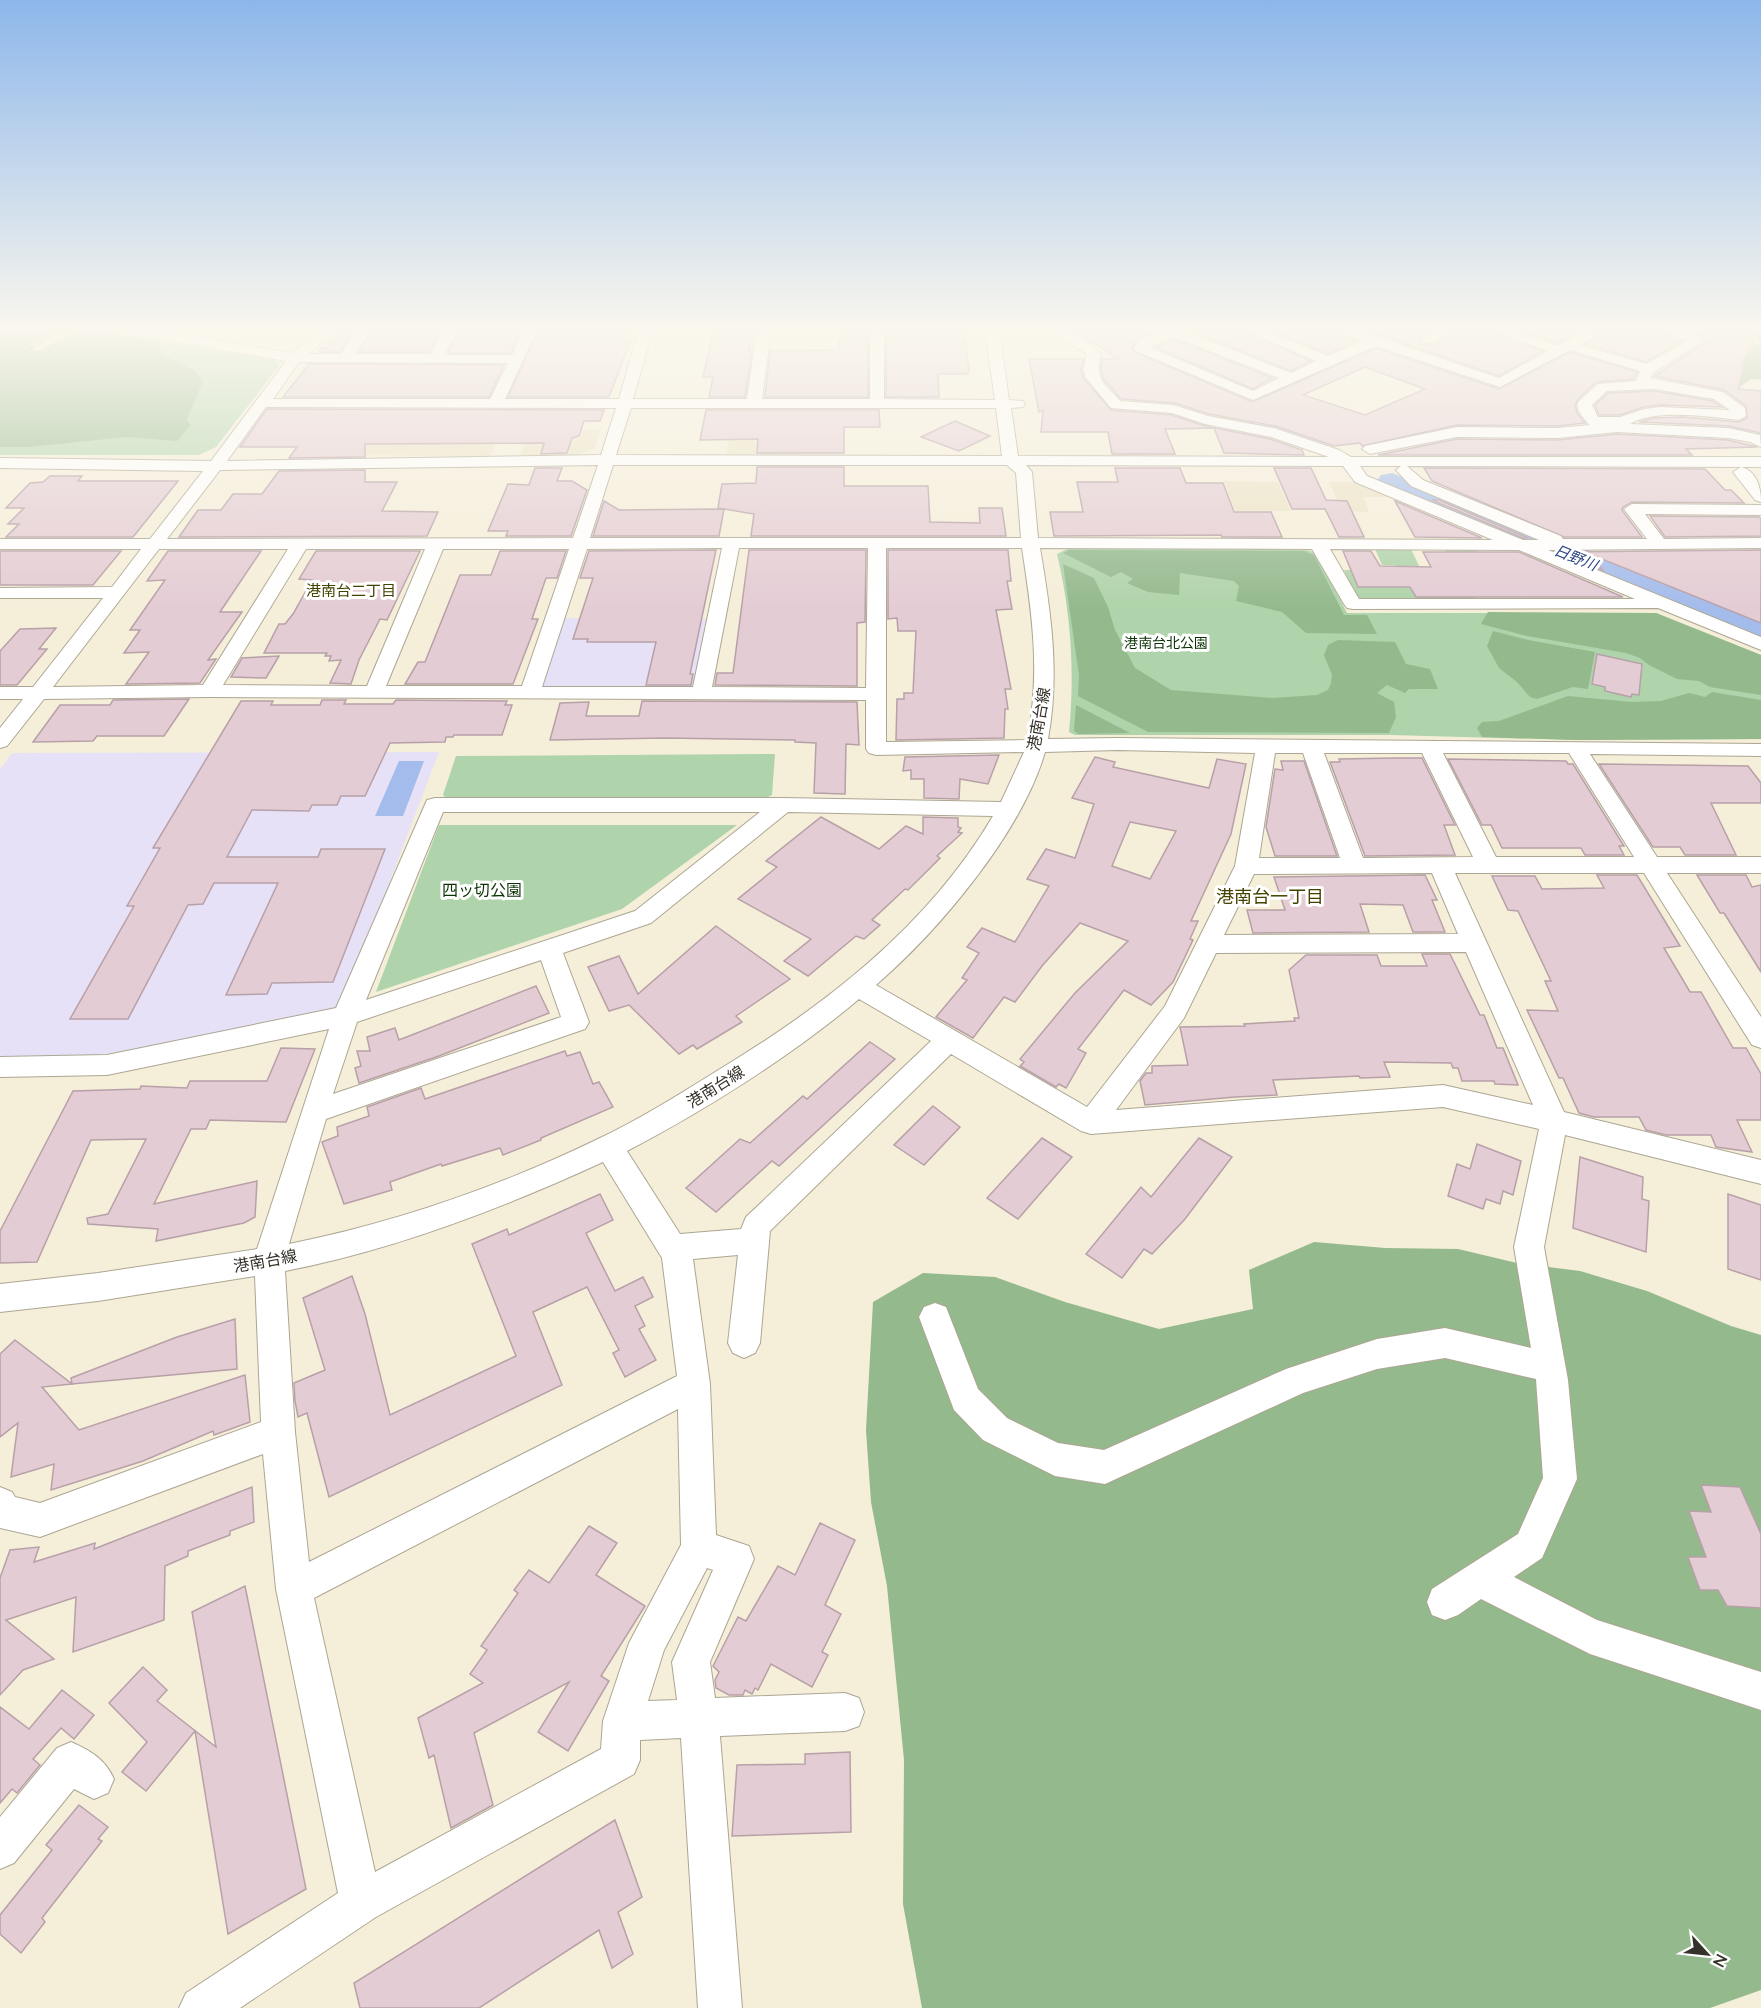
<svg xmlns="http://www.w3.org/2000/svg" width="1761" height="2008" font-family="Lato,'Noto Sans JP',sans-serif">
	<rect width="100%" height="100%" fill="#f5eed9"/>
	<g fill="#ece3c6">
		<polygon points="59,329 77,331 40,351 23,349"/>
		<polygon points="775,426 772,454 726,454 731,429"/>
		<polygon points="329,429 502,430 490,456 311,455"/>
		<polygon points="601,430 594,449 577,455 520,455 530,431"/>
		<polygon points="1224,481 1278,482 1291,511 1235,511"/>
		<polygon points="1329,482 1356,482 1392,497 1363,497 1369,512 1342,511"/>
	</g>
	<g fill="#e6e1f7">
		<polygon points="564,618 706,619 693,690 547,689 542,686"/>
		<polygon points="439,752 341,1010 332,1018 60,1061 0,1061 0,769 12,753"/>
	</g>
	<g fill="#afd3aa">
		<polygon points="0,329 59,329 24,348 40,351 83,329 275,360 279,366 216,447 199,455 0,455"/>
		<path d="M1067,549H1305L1316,553L1347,613H1656L1761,655V739L1576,740L1391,735H1075L1069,732C1075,672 1071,613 1057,554Z"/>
		<polygon points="1375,549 1411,549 1421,570 1457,569 1444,549 1476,549 1479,553 1459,552 1458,570 1475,599 1364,600 1356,596 1344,570 1398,570 1396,565 1382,565"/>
		<polygon points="775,754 772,795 764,799 448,800 443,795 456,756"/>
		<polygon points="439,825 737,825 622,909 376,992"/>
	</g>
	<g fill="#93b98d">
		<polygon points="0,329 59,329 24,348 40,351 80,329 158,341 162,354 195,371 203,381 187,420 191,425 177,441 127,437 28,447 0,447"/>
		<polygon points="1740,329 1755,329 1761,333 1761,380 1751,379 1738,388 1743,350 1754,344 1760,344 1754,334"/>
		<polygon points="1069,550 1304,551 1314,555 1344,615 1367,615 1377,634 1306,633 1282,612 1236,601 1239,586 1234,581 1180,573 1179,595 1148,592 1127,583 1133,579 1121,572 1111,577 1063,553"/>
		<polygon points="1063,564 1094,578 1108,607 1115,630 1135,668 1171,690 1272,698 1317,695 1328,690 1331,683 1332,675 1324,655 1328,645 1338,640 1395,642 1406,664 1430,669 1438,689 1409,689 1405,693 1387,685 1377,693 1394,702 1396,717 1389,733 1148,732 1078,696 1079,675"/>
		<polygon points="1488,612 1656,613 1761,655 1761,695 1710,687 1699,681 1677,679 1649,665 1640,658 1626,653 1527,636 1481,624"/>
		<polygon points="1493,631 1528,640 1595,652 1588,689 1573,687 1537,699 1530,697 1517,682 1499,668 1487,646"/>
		<polygon points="1712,692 1761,700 1761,739 1576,740 1482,737 1477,728 1482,722 1499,721 1568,696 1632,702 1661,701 1689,693 1705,697"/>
		<polygon points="1076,705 1130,733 1079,734 1074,731"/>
		<polygon points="1314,1242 1385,1248 1458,1249 1517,1263 1580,1271 1647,1291 1731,1326 1761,1335 1761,1990 1710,2008 922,2008 903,1904 904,1760 887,1586 871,1502 866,1430 873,1302 923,1273 995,1277 1065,1302 1159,1329 1253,1309 1249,1270"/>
	</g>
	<polygon fill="#a4bcec" points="399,761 424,761 403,816 375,816"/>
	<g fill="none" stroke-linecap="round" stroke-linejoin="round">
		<polygon fill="#a4bcec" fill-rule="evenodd" points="1392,473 1761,618 1761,642 1748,639 1381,489 1376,482 1381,475"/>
	</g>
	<g fill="#e4ccd4" stroke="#b7a0a8" stroke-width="1.5" fill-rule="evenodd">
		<polygon points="506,329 521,329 511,353 448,353 458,334 456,330"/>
		<polygon points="539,329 557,329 556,332 628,332 625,339 631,339 609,397 508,397"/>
		<polygon points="842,329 868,329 868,397 765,397 770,351 838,350"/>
		<polygon points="886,329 964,331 969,371 967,374 938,374 939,397 886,397"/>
		<path d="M1065,329H1161L1139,338L1132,348L1134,352L1252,402L1376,348L1499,389L1570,352L1637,372L1634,379L1596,382L1578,399L1575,405L1577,413L1585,423L1558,426L1457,425L1362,446L1360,443L1334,446L1275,426L1209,414L1175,403L1121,399L1104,379L1101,370L1102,359H1118L1085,337ZM1365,367L1425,389L1365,415L1303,395Z"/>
		<polygon points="1207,329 1239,329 1311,361 1291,371 1196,333"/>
		<polygon points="1267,329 1332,329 1357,341 1328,354"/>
		<polygon points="1362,329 1433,329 1419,340 1423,345 1434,345 1457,329 1485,329 1543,351 1499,376"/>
		<polygon points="1515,329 1583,329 1558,344"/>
		<polygon points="1606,329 1659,329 1682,341 1646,362 1585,344"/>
		<polygon points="1689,329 1748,329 1744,337 1754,339 1741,366 1744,367 1738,389 1761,391 1761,433 1728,426 1639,422 1654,418 1683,417 1739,422 1747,418 1746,406 1724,390 1654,376 1704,343 1705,339 1700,335"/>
		<polygon points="370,330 441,330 430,352 359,352 371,333"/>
		<polygon points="714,330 754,331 748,345 751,346 748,351 752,351 745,397 709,397 713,377 703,377"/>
		<polygon points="347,331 353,331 340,352 319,352 321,348 327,348 333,339"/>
		<polygon points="1174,339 1273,378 1253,389 1155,347"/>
		<polygon points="1029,359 1084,359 1081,369 1084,379 1111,410 1172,415 1205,426 1270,439 1302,450 1304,455 1224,453 1214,428 1165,429 1175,454 1112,454 1108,432 1041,432 1043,410 1039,412"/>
		<polygon points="309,364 504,365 489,397 283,397"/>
		<polygon points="1654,391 1713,401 1722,407 1660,405 1643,407 1620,415 1599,415 1595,405 1608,393"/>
		<polygon points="267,409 604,410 600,421 584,421 579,436 572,438 567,453 541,454 544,443 365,444 365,457 289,458 297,447 240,447"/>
		<polygon points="706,410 879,410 880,427 844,427 844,453 757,453 758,439 700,440"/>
		<polygon points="955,421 990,436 959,451 921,437"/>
		<polygon points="1617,434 1728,440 1757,447 1686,449 1692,455 1378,455 1457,439 1558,440"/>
		<polygon points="757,467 844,467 844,486 928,486 930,522 980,523 979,508 1002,508 1006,536 751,536 754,514 718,508 722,484 756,483"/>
		<polygon points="535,468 562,468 557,481 572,481 587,490 571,536 506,536 508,531 488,531 508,484 529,485"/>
		<polygon points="1115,468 1180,468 1186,483 1223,483 1234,512 1271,512 1282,537 1222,537 1221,535 1054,536 1050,512 1083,512 1077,482 1118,482"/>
		<polygon points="1274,468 1311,468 1326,500 1347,501 1364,537 1339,537 1325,509 1292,509"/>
		<polygon points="1424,468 1705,469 1725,490 1731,490 1744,503 1632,502 1623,507 1622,510 1642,537 1564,537 1432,481"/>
		<polygon points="365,470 365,482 397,482 382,511 438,512 427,536 179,537 198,510 221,510 233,494 262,494 279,471"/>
		<polygon points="50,476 82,476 78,481 178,481 133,537 6,537 19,524 8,524 24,508 6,508 30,483 43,482"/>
		<polygon points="1432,500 1439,500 1528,538 1523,538"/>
		<polygon points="604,501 619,510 724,509 719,536 593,536"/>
		<polygon points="1395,501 1482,538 1415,537"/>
		<polygon points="1650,516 1759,517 1761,519 1761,536 1665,537"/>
		<polygon points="716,550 690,674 693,674 691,685 646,685 656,642 587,642 588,639 573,639 593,578 580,578 589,551"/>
		<polygon points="749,550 866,550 865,622 857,623 857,686 715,685 717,673 733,673"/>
		<polygon points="888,550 1008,550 1011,581 1007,581 1012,609 996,610 1011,689 1005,689 1008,709 1005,709 1004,738 896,740 897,699 904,699 904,693 913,693 916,631 898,631 897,618 888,619"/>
		<polygon points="1761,550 1761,623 1592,555 1603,570 1559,552"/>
		<polygon points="0,551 121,551 93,585 0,585"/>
		<polygon points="168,551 261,551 220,612 242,612 208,660 216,659 200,683 126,684 149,652 124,653 140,630 130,630 165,580 147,581"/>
		<polygon points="316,551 420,551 387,620 380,619 359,660 351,684 330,683 341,660 329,661 331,656 325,656 327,653 264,653 279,624 285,624 293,614 312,580 299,579"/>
		<polygon points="500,551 566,551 557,578 546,578 532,619 538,619 513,684 405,684 418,662 425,662 460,575 491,575"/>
		<polygon points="1343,551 1371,551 1380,566 1431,567 1423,552 1519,552 1623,597 1416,597 1410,587 1358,587"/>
		<polygon points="56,628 39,649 47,649 17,685 0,685 0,651 20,629"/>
		<polygon points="1597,654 1642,664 1639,695 1632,694 1631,697 1605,691 1605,687 1592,684"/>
		<polygon points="279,656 266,678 231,677 242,658"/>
		<polygon points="189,699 164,736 97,736 93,741 33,742 60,705 110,705 113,700"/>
		<polygon points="322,700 346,700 344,704 393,704 396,700 507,701 505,705 512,705 502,735 454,735 453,737 446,737 445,742 390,743 365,796 341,796 337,805 312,805 309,811 252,810 227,857 318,857 321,849 385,849 333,982 272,983 267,994 226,995 278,883 214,883 203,904 188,905 128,1019 70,1019 134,906 127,906 160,848 153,848 241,701 273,701 271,705 320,705"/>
		<polygon points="642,701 857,702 859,745 846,744 845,794 814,793 816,743 795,742 795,740 664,738 550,740 560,703 589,702 586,716 639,716"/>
		<polygon points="999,755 988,784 960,779 959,799 924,798 924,779 911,779 911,770 903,771 905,757"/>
		<path d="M1095,757L1115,762L1113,767L1209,788L1217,759L1246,764L1231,834L1191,921H1198L1190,939L1193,940L1173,982L1151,1005L1124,990L1078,1049L1086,1053L1066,1088L1059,1084L1056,1087L1020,1066L1024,1062L1020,1059L1075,993L1128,941L1080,923L1042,966L1015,1002L1004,997L973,1038L936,1017L967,980L962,978L979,953L967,947L982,928L1015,942L1049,886L1027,879L1046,849L1075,858L1094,804L1072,798ZM1130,822L1176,831L1150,879L1112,866Z"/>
		<polygon points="1395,758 1422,758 1455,825 1444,825 1455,855 1365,856 1330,762 1340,762 1339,759"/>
		<polygon points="1448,759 1566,761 1568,764 1573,764 1624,846 1619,846 1624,855 1585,855 1581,848 1502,848 1491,825 1482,825"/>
		<polygon points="1281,761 1304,761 1337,856 1275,856 1266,827 1275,769 1283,770"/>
		<polygon points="1599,764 1748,766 1761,783 1761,803 1711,803 1736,855 1685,855 1680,847 1653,847"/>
		<polygon points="821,817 879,849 906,826 923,834 923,817 958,818 958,827 961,828 958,832 962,833 937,856 940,858 908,890 905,889 872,920 880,925 864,939 856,936 808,976 784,961 811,939 738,899 777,867 766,861"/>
		<polygon points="1425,875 1437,900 1432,900 1445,932 1413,932 1403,905 1360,904 1369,932 1253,933 1247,910 1285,910 1274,877"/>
		<polygon points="1597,875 1637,875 1680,946 1664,948 1690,992 1701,992 1733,1048 1746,1048 1761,1074 1761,1120 1737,1120 1752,1152 1716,1147 1711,1135 1666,1135 1646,1130 1639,1117 1594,1117 1579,1113 1563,1078 1559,1078 1527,1010 1558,1011 1545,981 1551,981 1518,911 1508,910 1492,876 1535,876 1542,889 1604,888"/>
		<polygon points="1697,875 1746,875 1752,887 1761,885 1761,972 1724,913 1720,913"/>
		<polygon points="716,926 790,979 736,1016 742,1022 697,1049 693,1045 679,1054 629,1005 609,1011 588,967 619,956 638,994"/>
		<polygon points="1422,954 1450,954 1480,1015 1484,1015 1497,1048 1503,1048 1518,1085 1495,1084 1494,1081 1462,1081 1458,1068 1453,1068 1451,1063 1384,1062 1390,1077 1360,1078 1359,1076 1273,1080 1277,1095 1235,1097 1145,1105 1140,1081 1146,1073 1152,1073 1152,1066 1188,1065 1180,1027 1245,1026 1244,1024 1295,1021 1294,1018 1299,1018 1289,970 1306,955 1377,955 1381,966 1427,966"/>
		<polygon points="536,986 549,1013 439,1056 359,1083 355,1068 361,1066 357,1051 370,1051 367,1037 395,1028 399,1040"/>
		<polygon points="870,1042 895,1059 779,1166 772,1161 716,1212 686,1188 740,1139 750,1143 803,1096 807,1099"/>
		<polygon points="281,1048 315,1049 286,1122 210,1120 206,1129 191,1129 154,1204 257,1181 255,1217 244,1223 156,1241 158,1229 88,1224 87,1218 108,1214 146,1139 91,1140 37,1262 0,1263 0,1231 73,1091 140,1089 141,1086 187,1088 190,1081 267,1081"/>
		<polygon points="565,1051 567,1056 580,1052 593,1084 599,1082 613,1107 541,1138 541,1140 503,1155 500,1148 442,1166 441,1164 390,1182 392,1190 344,1204 322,1142 338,1136 337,1127 369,1116 367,1107 421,1088 425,1099"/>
		<polygon points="933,1106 960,1127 924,1165 894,1145"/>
		<polygon points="1042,1138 1072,1157 1018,1219 987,1198"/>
		<polygon points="1199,1138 1232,1157 1185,1219 1152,1254 1144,1249 1122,1278 1086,1254 1141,1187 1151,1197"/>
		<polygon points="1477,1144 1521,1161 1513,1195 1503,1191 1500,1204 1486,1199 1483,1209 1448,1196 1457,1164 1470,1169"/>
		<polygon points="1580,1157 1643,1177 1642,1199 1649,1201 1646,1252 1573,1228"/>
		<polygon points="600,1194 613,1220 586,1233 615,1291 643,1277 653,1297 635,1306 645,1326 639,1329 656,1360 625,1377 613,1353 619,1350 587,1287 533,1312 562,1385 329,1497 307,1413 298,1417 295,1401 294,1383 325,1370 303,1298 352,1276 365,1314 390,1415 516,1356 472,1244 507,1229 509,1235"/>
		<polygon points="1728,1194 1761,1205 1761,1280 1728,1269"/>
		<polygon points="235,1319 237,1369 72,1384 71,1378 177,1337"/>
		<polygon points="15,1340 72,1384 42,1387 79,1430 245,1375 250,1422 214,1435 213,1431 143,1461 51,1490 54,1464 11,1477 18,1423 0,1437 0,1354"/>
		<polygon points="1701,1485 1740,1487 1761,1534 1761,1608 1727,1606 1718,1590 1700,1590 1688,1557 1706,1557 1689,1511 1711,1512"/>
		<polygon points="252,1487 254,1522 230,1531 230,1535 188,1551 188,1556 165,1566 164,1620 73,1652 76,1597 6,1620 54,1659 23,1670 0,1695 0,1578 10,1550 39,1547 34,1562 95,1543 94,1549"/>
		<polygon points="820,1523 855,1540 825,1605 841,1614 822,1652 828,1655 812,1687 771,1664 758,1690 755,1688 752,1694 745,1690 743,1695 729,1695 716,1688 715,1680 719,1672 713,1666 738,1617 746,1621 778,1566 795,1575"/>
		<polygon points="589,1526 617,1543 596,1575 645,1606 601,1676 609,1681 568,1751 538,1732 569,1682 474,1733 493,1805 451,1828 434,1755 429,1758 418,1718 483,1683 470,1674 487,1650 481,1646 518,1593 514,1590 529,1570 549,1583"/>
		<polygon points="245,1586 306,1889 228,1934 195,1731 146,1791 122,1772 147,1742 109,1703 143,1667 167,1690 157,1701 216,1747 192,1612"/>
		<polygon points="62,1690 94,1715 74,1739 61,1728 33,1759 40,1765 17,1793 12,1789 0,1803 0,1707 29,1729"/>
		<polygon points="850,1752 851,1832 732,1836 737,1765 805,1764 805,1754"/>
		<polygon points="79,1805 108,1827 98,1839 102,1841 42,1918 45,1922 21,1953 0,1934 0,1915 52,1850 46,1845"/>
		<polygon points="615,1820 642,1897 618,1912 633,1954 612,1968 599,1930 479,2008 360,2008 354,1983"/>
	</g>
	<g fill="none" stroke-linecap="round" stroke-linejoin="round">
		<g stroke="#aca692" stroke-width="2">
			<g id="minor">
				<path d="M120,329H151L292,353L322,329H337L308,354H341L357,329H367L369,332L355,354H431L444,330L450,329L456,333L444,355H512L524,329H537L505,399H619L639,329H653L633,399H747L757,329H771L762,399H870V329H884V399L995,400L985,329H999L1009,400L1023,401L1025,404L1023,407L1011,408L1018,456L1329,457L1271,437L1205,424L1172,413L1111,408L1086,378L1083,370L1087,355L1085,353L1046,329C1065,329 1089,338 1101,355C1094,380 1105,383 1120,401L1174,405L1208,416L1274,428L1339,450L1351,457H1761V467L1407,466L1423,480L1561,536L1563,539H1647L1624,509L1632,504L1761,505V515L1645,514L1664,539L1761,538V548L1548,550L1761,637V650L1658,608L1353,609L1347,608L1344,604L1312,549L1040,548C1051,613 1060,674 1048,739L1118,738L1761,744V756L1590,754L1657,857H1761V873H1667L1761,1017V1048L1752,1045L1644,873H1455L1564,1112L1761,1160V1184L1565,1135L1544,1247L1568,1380L1577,1479L1542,1558L1514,1577L1597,1620L1761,1672V1710L1590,1654L1481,1599L1458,1615L1445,1620L1432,1615L1427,1602L1432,1589L1518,1534L1543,1478L1536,1379L1445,1358L1377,1369L1303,1393L1105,1484L1055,1476L983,1440L954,1410L919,1317L924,1307L935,1303L946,1307L978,1389L1007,1418L1058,1443L1104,1450L1286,1369L1377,1339L1445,1328L1531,1348L1514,1247L1539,1129L1443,1107L1091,1134L1081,1131L951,1054L770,1231L760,1343L755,1353L744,1358L733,1353L728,1343L738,1255L693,1259L710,1384L716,1535L749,1546L754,1559L710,1662L715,1698L845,1693L859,1698L864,1712L859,1726L845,1731L720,1736L742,2008H698L681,1738L640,1740V1760L634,1774L376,1917L240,2008H179L186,1993L338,1893L276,1589L263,1454L40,1537L0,1528V1487L12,1492L15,1497L40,1503L261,1422L255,1276L98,1301L0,1312V1284L98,1273L257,1249L329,1029L107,1075L0,1077V1057L107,1055L336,1008L427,800L435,798H783L1001,802L1024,752L876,755L869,753L866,749V700L209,697L44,699L7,746L0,748V728L23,699H0V687H33L103,598H0V588L112,587L141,549H0V539H150L203,471L0,468V458L211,461L286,361L126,333ZM299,362L508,363L490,399H273ZM266,407L616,408L601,455L227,461ZM631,408H996L1002,456L616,455ZM598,465L573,538L167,539L220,470ZM613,465H1007L1016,473L1021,538H590ZM1026,465L1343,466L1355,482L1493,540L1038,538L1032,472ZM1360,466H1401L1396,470L1411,486L1539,540H1523L1367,476ZM722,548L693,687H542L587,549ZM739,548H868L866,688L712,687ZM886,548H1022C1032,613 1041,674 1027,740L886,742ZM159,549H288L203,685L53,687ZM306,549H425L367,686L223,685ZM443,549H569L522,686H386ZM1330,549L1519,550L1635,599H1359ZM1118,750L1255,753L1235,866L1165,1006L1087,1107L876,985C939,931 1022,832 1045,752ZM1275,753H1303L1340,858H1259ZM1324,753H1422L1473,857L1363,858ZM1443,753H1569L1634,857H1496ZM443,812H760L635,911L366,1000ZM788,812L993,816C927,928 822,1008 712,1074C675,1097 638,1120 598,1139C501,1186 394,1223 289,1244L326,1119L585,1029L589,1022L563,953L651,923ZM1432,873L1458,934L1224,935L1254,874ZM1466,952L1533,1105L1443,1085L1116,1110L1184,1018L1216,953ZM541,960L561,1017L333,1094L357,1022ZM859,999L931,1041L746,1217L741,1229L680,1234L627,1151C704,1111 793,1055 859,999ZM603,1162L662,1258L677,1376L309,1562L295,1432L285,1271C394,1250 503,1208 603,1162ZM678,1409L681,1545L629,1643L603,1721L601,1749L375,1872L314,1598ZM707,1568L713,1570L672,1662L677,1700L648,1701L664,1650Z"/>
				<path d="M1169,329H1188L1186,332L1291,373L1316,361L1241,329H1260L1328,356L1363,341L1334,329H1354L1499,378L1548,351L1487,329H1507L1558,346L1588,329H1604L1580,345L1646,364L1687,341L1661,329C1676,329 1692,328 1703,341L1654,372L1650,378L1723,392L1745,408L1746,416L1739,420C1710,417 1655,408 1630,424L1728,428L1760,435L1761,447L1750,442L1728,438L1617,432L1558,438L1457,437L1370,454L1362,449L1365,446L1457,427L1558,428L1589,425L1579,412L1577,404L1579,401L1598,384L1636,381L1640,371L1570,350L1500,387L1376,346L1253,400L1136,351L1134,348L1141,339ZM1174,337L1279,378L1253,391L1149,347ZM1654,389L1714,399L1730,410L1660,407L1644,409L1620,417H1598L1592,405L1607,391Z"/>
				<polygon points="1438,329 1455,329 1433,343 1423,343 1421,340"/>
				<path d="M1741,467C1757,471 1761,488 1761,502L1755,500L1733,472Z"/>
				<path d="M71,1742C91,1751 105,1759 114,1779L108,1793L94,1799L74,1789L14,1863L0,1869V1817L57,1748Z"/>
			</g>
		</g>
		<use href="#minor" fill="#fff" fill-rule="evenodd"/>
		<polyline stroke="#8f8a7c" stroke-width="3" stroke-dasharray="7 4" stroke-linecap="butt" points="28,349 66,329"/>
	</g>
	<linearGradient id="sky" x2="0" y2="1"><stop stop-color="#8db7ea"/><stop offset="0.54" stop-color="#faf7ee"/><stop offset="1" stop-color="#faf7ee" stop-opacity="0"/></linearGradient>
	<rect width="1761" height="610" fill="url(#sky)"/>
	<g text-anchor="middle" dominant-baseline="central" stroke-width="6" stroke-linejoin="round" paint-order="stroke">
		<g font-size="14" fill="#0c3306" stroke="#fff">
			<text x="1166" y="642">港南台北公園</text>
		</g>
		<g font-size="15" font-style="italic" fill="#2d4782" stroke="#fff">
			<text transform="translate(1576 557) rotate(22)">日野川</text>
		</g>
		<g font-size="15" fill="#434200" stroke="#fff">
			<text x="351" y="590">港南台二丁目</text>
		</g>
		<g font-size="16" fill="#35322a" stroke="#fff">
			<text transform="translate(1038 719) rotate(-80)">港南台線</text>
			<text transform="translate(715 1086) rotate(-32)">港南台線</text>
			<text transform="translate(265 1260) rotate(-10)">港南台線</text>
		</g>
		<g font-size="16" fill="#0c3306" stroke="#fff">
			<text x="482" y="889">四ッ切公園</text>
		</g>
		<g font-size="18" fill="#434200" stroke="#fff">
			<text x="1270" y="896">港南台一丁目</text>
		</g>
	</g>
	<g transform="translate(1707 1954) rotate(117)" stroke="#ffffff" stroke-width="4.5" paint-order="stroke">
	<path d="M0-4.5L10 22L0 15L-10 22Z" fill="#35322a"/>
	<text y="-9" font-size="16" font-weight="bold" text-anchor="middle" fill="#35322a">N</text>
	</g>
</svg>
